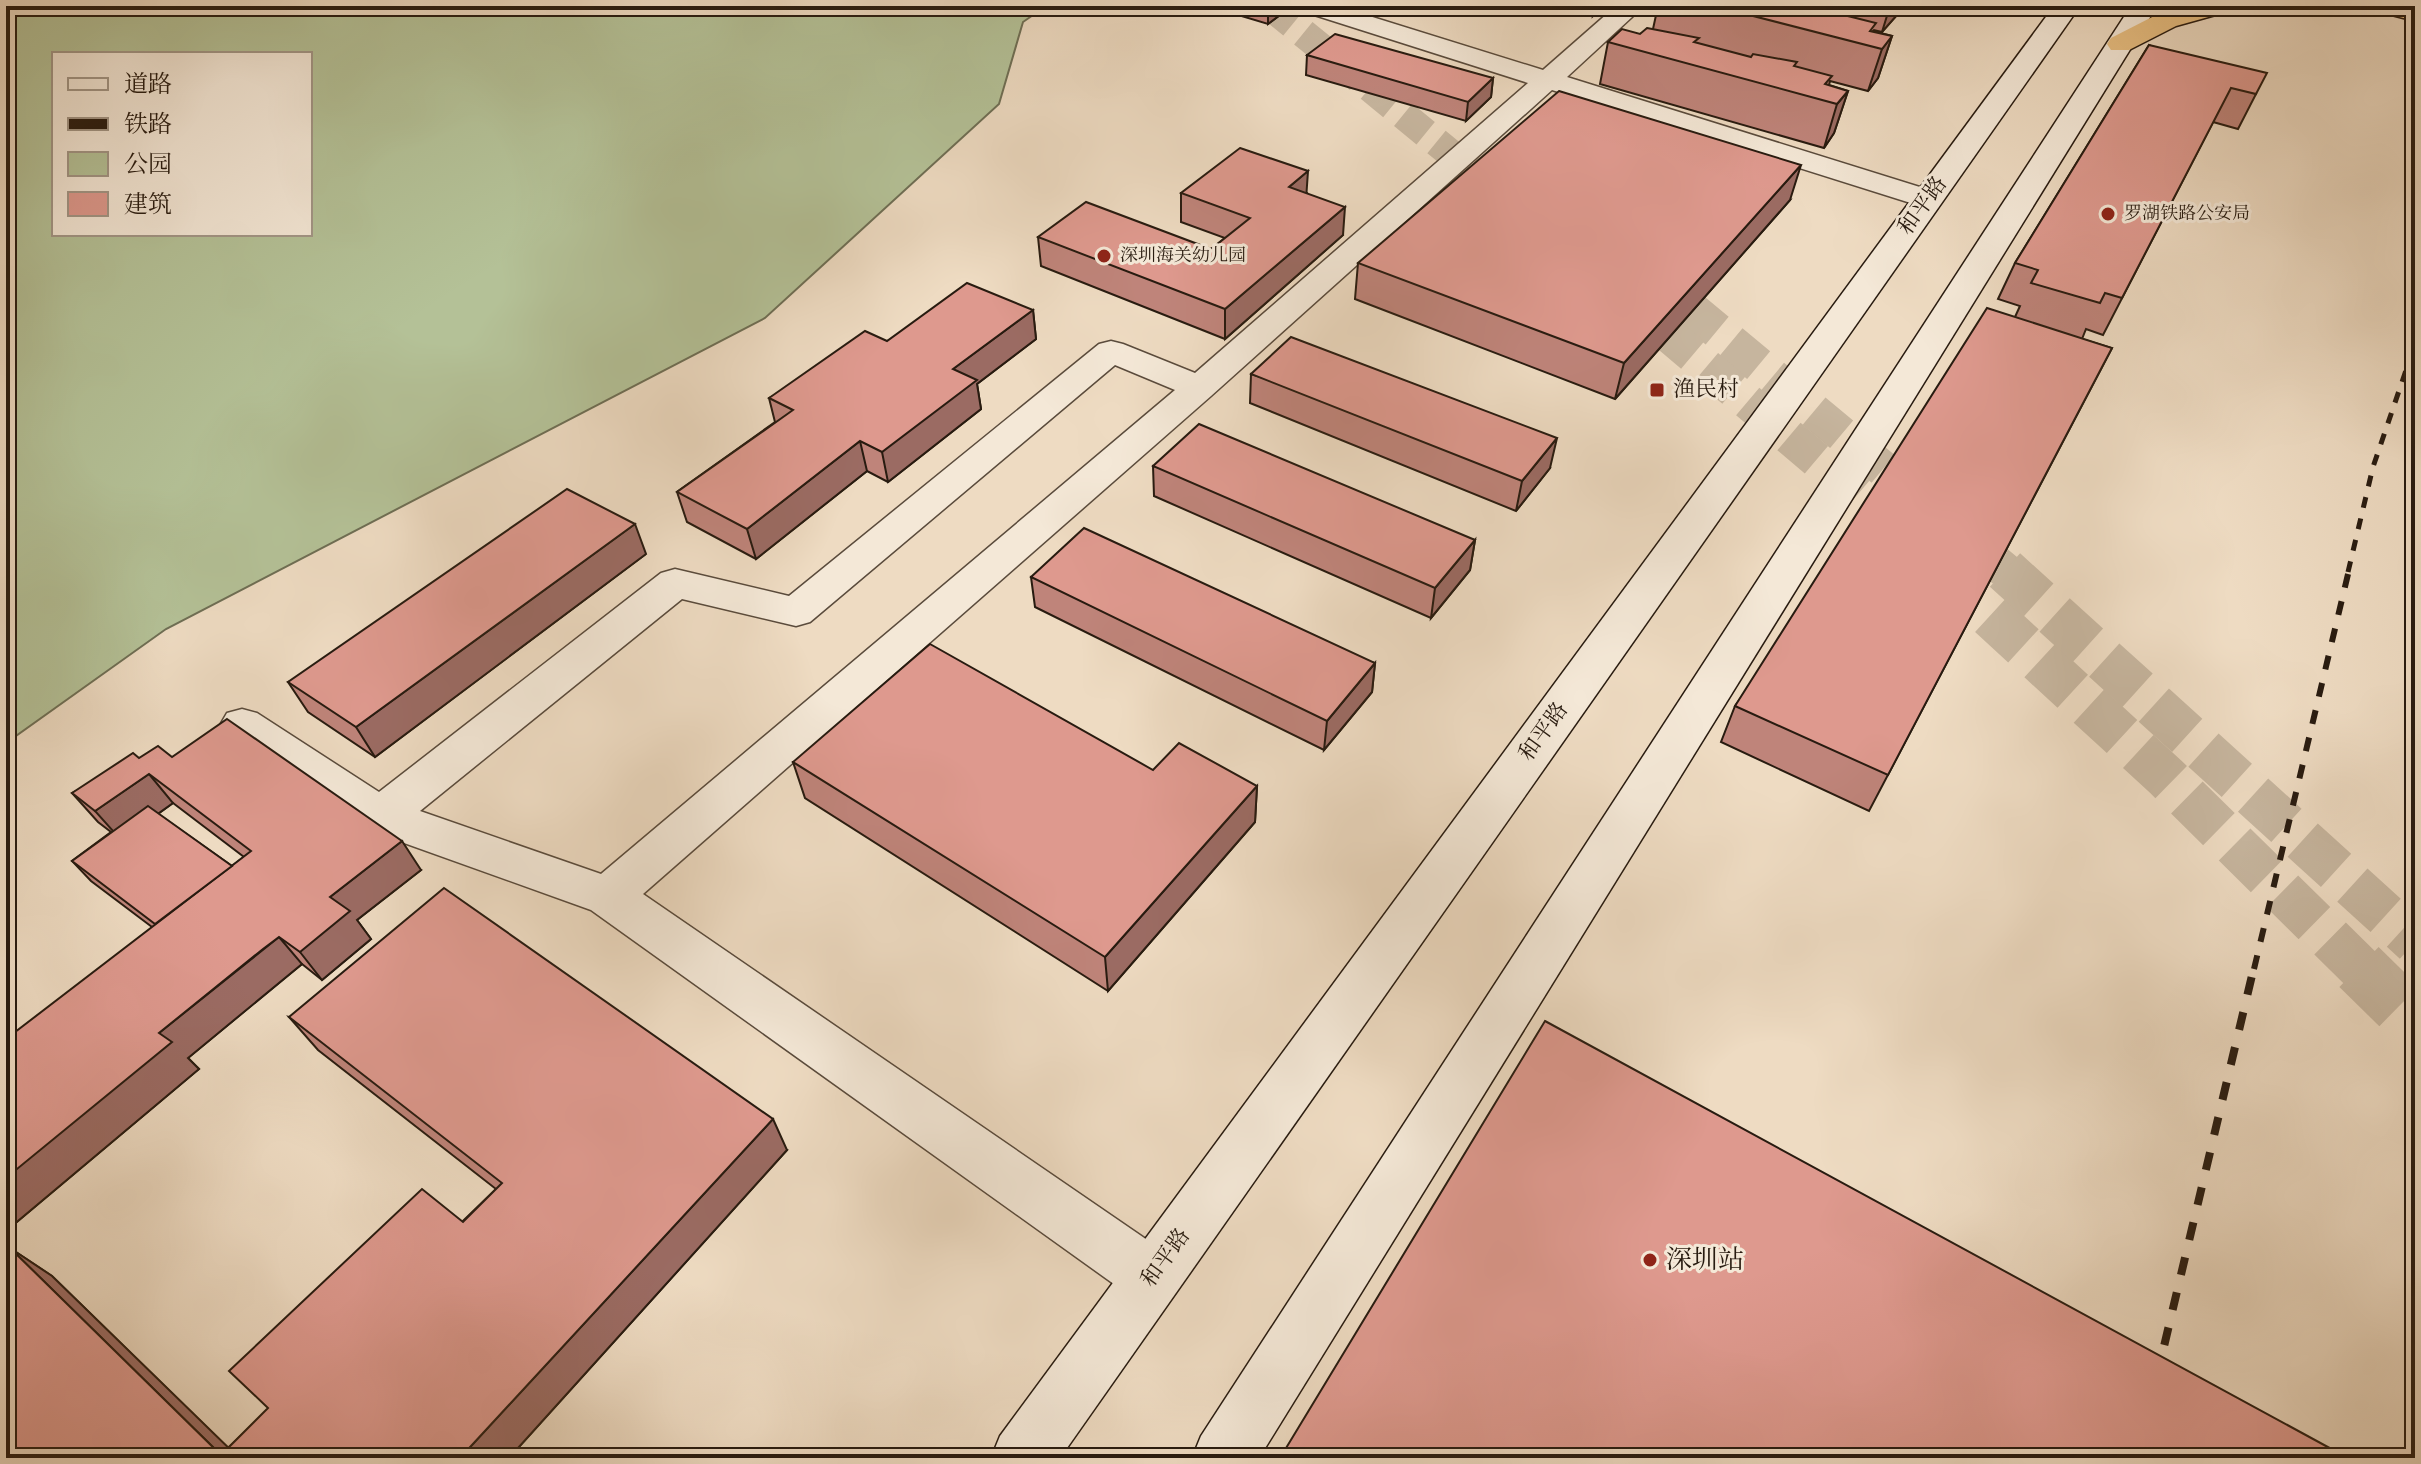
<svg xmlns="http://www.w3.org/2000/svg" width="2421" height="1464" font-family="'IM FELL English','Noto Serif SC',serif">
	<rect width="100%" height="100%" fill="#eedbc2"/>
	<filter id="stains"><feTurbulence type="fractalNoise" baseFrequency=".0025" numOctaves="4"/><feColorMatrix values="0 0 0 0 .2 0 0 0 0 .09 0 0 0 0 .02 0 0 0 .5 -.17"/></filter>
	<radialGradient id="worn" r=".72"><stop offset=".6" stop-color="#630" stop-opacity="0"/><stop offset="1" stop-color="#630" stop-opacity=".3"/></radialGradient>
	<path fill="#b4c197" stroke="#6e6e54" stroke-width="2" fill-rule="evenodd" d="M6,6H1046L1023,22L999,104L765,318L166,629L6,743ZM54,54H310V234H54Z"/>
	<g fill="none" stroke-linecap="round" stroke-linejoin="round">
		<polyline stroke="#c6b59e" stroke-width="29" stroke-dasharray="29 14" stroke-linecap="butt" points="1270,6 1516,207"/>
		<g stroke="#c6b59e" stroke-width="36" stroke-dasharray="36 18" stroke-linecap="butt">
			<polyline points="1648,273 2007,572"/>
			<polyline points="1624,297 1883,516 1944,572"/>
		</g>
		<g stroke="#c6b59e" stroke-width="45" stroke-dasharray="45 22" stroke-linecap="butt">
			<polyline points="1941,570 2166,777 2361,969"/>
			<polyline points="2005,570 2415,942"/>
		</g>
		<polyline stroke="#c6b59e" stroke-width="56" stroke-dasharray="56 28" stroke-linecap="butt" points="2359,967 2415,1022"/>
		<g stroke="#5a4b3c" stroke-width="3">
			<path id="minor" d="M1306,6H1337L1543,70L1616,6H1644L1567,77L1939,193L1943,199L1939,205L1928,208L1917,205L1552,90L1211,396L643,894L1172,1257L1181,1277L1172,1297L1152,1306L1132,1297L591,910L365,829L227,737L220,725L227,713L242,709L257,713L379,792L661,573L675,569L789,596L1099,344L1111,341L1123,344L1195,373L1528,83L1308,13ZM1115,365L1175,390L601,874L420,811L682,599L796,626L810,622Z"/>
		</g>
		<g stroke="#281b10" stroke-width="3">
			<g id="secondary">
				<polygon points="2054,6 2080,6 1060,1458 991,1458 1000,1436"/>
				<polygon points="2131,6 2157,6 1259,1458 1192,1458 1201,1436"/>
			</g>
		</g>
		<g stroke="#281b10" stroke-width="3">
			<g id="trunk">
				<polygon points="2191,6 2234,6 2230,11 2176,26 2129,50 2111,50 2107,44 2111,38 2158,14"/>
				<polygon points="2372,6 2415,6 2415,21 2376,11"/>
			</g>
		</g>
		<use href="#minor" fill="#f4e8d7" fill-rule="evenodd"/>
		<use href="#secondary" fill="#f4e8d7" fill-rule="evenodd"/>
		<use href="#trunk" fill="#e7be81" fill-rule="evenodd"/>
		<polyline stroke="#281b10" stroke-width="5" stroke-dasharray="11 11" stroke-linecap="butt" points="2348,572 2373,467 2415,344"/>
		<polyline stroke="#281b10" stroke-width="6" stroke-dasharray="14 14" stroke-linecap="butt" points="2254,969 2349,570"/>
		<g stroke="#281b10" stroke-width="8" stroke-dasharray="18 18" stroke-linecap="butt">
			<polyline points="2156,1380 2254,967"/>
			<polyline points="2410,1458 2415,1423"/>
		</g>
	</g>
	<g fill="#bf847a" stroke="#281b10" stroke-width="2" fill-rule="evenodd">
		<polygon points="1208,6 1292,6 1268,24"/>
		<polygon points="1555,6 1604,6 1593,16"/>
		<polygon points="1658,6 1900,6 1897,15 1882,32 1874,30 1873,31 1892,36 1878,78 1868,91 1830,81 1829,85 1848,91 1834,133 1824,148 1600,84 1608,42 1640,34 1653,29"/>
		<polygon points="2149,45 2256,94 2238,129 2213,122 2103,335 2086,329 2082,339 2112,348 1869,811 1721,742 1735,706 2015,317 2020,306 1998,299 2015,263"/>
		<polygon points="1307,55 1493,78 1491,97 1466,121 1306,75"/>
		<polygon points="1181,193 1307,193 1343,235 1225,339 1041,266 1038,237 1211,249 1225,238 1181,222"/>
		<polygon points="1790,200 1615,399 1355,299 1358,263"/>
		<polygon points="1033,310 1036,339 977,384 981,409 888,482 867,471 756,559 687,522 677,492 775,422 769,398 887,341"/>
		<polygon points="1251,374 1550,468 1516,511 1250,403"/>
		<polygon points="1153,466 1475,540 1470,570 1431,618 1154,496"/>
		<polygon points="646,554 375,757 308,712 288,682"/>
		<polygon points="1031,577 1375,663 1372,692 1324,750 1035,607"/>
		<path d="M172,757L421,870L357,920L371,939L322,980L302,964L286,977L188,1058L199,1069L6,1231L152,927L91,881L72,861L111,832L98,822L72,793L139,758ZM173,803L244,857L232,866L158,814Z"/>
		<polygon points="793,762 1153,770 1257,786 1255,822 1108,991 805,798"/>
		<polygon points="289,1017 787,1150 509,1458 6,1458 10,1248 52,1276 228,1448 496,1189 318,1050"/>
	</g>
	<g fill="#9b6b63" stroke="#281b10" stroke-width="2">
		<polygon points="1268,6 1292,6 1268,24"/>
		<polygon points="1595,6 1604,6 1593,16"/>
		<polygon points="1890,6 1900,6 1897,15 1882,32"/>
		<polygon points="1892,36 1878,78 1868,91 1882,49"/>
		<polygon points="1493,78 1491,97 1466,121 1468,102"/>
		<polygon points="1848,91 1834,133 1824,148 1837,104"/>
		<polygon points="1801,165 1790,200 1615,399 1624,363"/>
		<polygon points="1308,171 1306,200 1289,187"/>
		<polygon points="1345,207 1343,235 1225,339 1225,309"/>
		<polygon points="1033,310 1036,339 977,384 981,409 888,482 882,452 953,369"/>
		<polygon points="1557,438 1550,468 1516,511 1522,481"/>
		<polygon points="860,441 867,471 756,559 747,529"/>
		<polygon points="635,524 646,554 375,757 356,727"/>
		<polygon points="1475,540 1470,570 1431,618 1435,588"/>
		<polygon points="1375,663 1372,692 1324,750 1327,721"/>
		<polygon points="149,774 173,803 121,840 95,811"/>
		<polygon points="1257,786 1255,822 1108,991 1105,957"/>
		<polygon points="402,841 421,870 357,920 371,939 322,980 300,952 330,897"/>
		<polygon points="279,937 302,964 188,1058 199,1069 6,1231 6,1178 159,1033"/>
		<polygon points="773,1119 787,1150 509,1458 460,1458"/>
		<polygon points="10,1248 52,1276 239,1458 221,1455"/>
	</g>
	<g fill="#de998e" stroke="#281b10" stroke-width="2">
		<polygon points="1714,6 1815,6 1842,11 1840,14 1876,23 1870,31 1892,36 1882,49"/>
		<polygon points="1647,28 1699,38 1694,42 1751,57 1753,54 1797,62 1794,66 1832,76 1825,84 1848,91 1837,104 1608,42 1622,29 1640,34"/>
		<polygon points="1335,34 1493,78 1468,102 1307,55"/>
		<polygon points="2149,45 2267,73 2256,94 2231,88 2122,298 2105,293 2100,303 2031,283 2038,270 2015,263"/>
		<polygon points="1559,91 1801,165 1624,363 1358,263"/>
		<polygon points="1240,148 1308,171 1289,187 1345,207 1225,309 1038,237 1086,202 1211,249 1250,218 1181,193"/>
		<polygon points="967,283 1033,310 953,369 977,380 882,452 860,441 747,529 677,492 793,410 769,398 865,331 887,341"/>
		<polygon points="1987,308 2112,348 1888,775 1735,706"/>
		<polygon points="1291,337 1557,438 1522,481 1251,374"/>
		<polygon points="1199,424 1475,540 1435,588 1153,466"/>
		<polygon points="567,489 635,524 356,727 288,682"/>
		<polygon points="1084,528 1375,663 1327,721 1031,577"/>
		<polygon points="930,644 1153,770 1179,743 1257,786 1105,957 793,762"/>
		<polygon points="227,719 402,841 330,897 350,911 300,952 279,937 263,949 159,1033 172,1042 6,1178 6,1039 251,851 149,774 95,811 72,793 133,753 139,758 158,746 172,757"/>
		<polygon points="148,806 232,866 155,924 72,861"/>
		<polygon points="444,888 773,1119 460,1458 6,1458 6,1251 10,1248 221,1455 268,1408 229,1371 422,1189 463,1222 502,1183 289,1017"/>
		<polygon points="1545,1021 2348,1458 1280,1458"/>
	</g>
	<g fill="#8f2418" stroke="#f4e8d7" stroke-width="3">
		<circle cx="2108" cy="214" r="8"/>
		<circle cx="1104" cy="256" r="8"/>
		<rect x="1649" y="382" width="16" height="16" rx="4"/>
		<circle cx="1650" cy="1260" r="8"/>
	</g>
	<g text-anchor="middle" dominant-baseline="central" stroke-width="6" stroke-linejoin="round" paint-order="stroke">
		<g font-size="18" fill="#281b10" stroke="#f4e8d7" text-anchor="start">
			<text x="2124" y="214">罗湖铁路公安局</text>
			<text x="1120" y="256">深圳海关幼儿园</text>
		</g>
		<g font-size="22" fill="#281b10" stroke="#f4e8d7">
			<text transform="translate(1923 206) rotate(-54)">和平路</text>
			<text transform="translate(1544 732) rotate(-54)">和平路</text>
			<text transform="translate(1166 1258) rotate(-54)">和平路</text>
		</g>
		<g font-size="22" fill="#281b10" stroke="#f4e8d7" text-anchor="start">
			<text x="1673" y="390">渔民村</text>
		</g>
		<g font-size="26" fill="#281b10" stroke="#f4e8d7" text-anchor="start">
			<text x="1666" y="1260">深圳站</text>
		</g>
	</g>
	<rect width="2421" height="1464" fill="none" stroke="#eedbc2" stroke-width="32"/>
	<rect x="8" y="8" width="2405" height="1448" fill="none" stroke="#281b10" stroke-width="4"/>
	<rect x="16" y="16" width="2389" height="1432" fill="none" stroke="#281b10" stroke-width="2"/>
	<rect x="52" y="52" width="260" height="184" fill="#f4e8d7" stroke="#a29687" stroke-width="2"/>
	<rect x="68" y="78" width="40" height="12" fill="#f4e8d7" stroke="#a29687" stroke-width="2"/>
	<text x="124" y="92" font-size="24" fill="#281b10">道路</text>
	<rect x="68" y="118" width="40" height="12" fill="#281b10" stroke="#a29687" stroke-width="2"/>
	<text x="124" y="132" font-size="24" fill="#281b10">铁路</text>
	<rect x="68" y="152" width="40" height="24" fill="#b4c197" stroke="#a29687" stroke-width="2"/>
	<text x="124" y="172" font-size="24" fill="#281b10">公园</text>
	<rect x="68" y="192" width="40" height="24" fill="#de998e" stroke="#a29687" stroke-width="2"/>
	<text x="124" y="212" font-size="24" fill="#281b10">建筑</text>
	<rect width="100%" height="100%" filter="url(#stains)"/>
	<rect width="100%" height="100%" fill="url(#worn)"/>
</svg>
